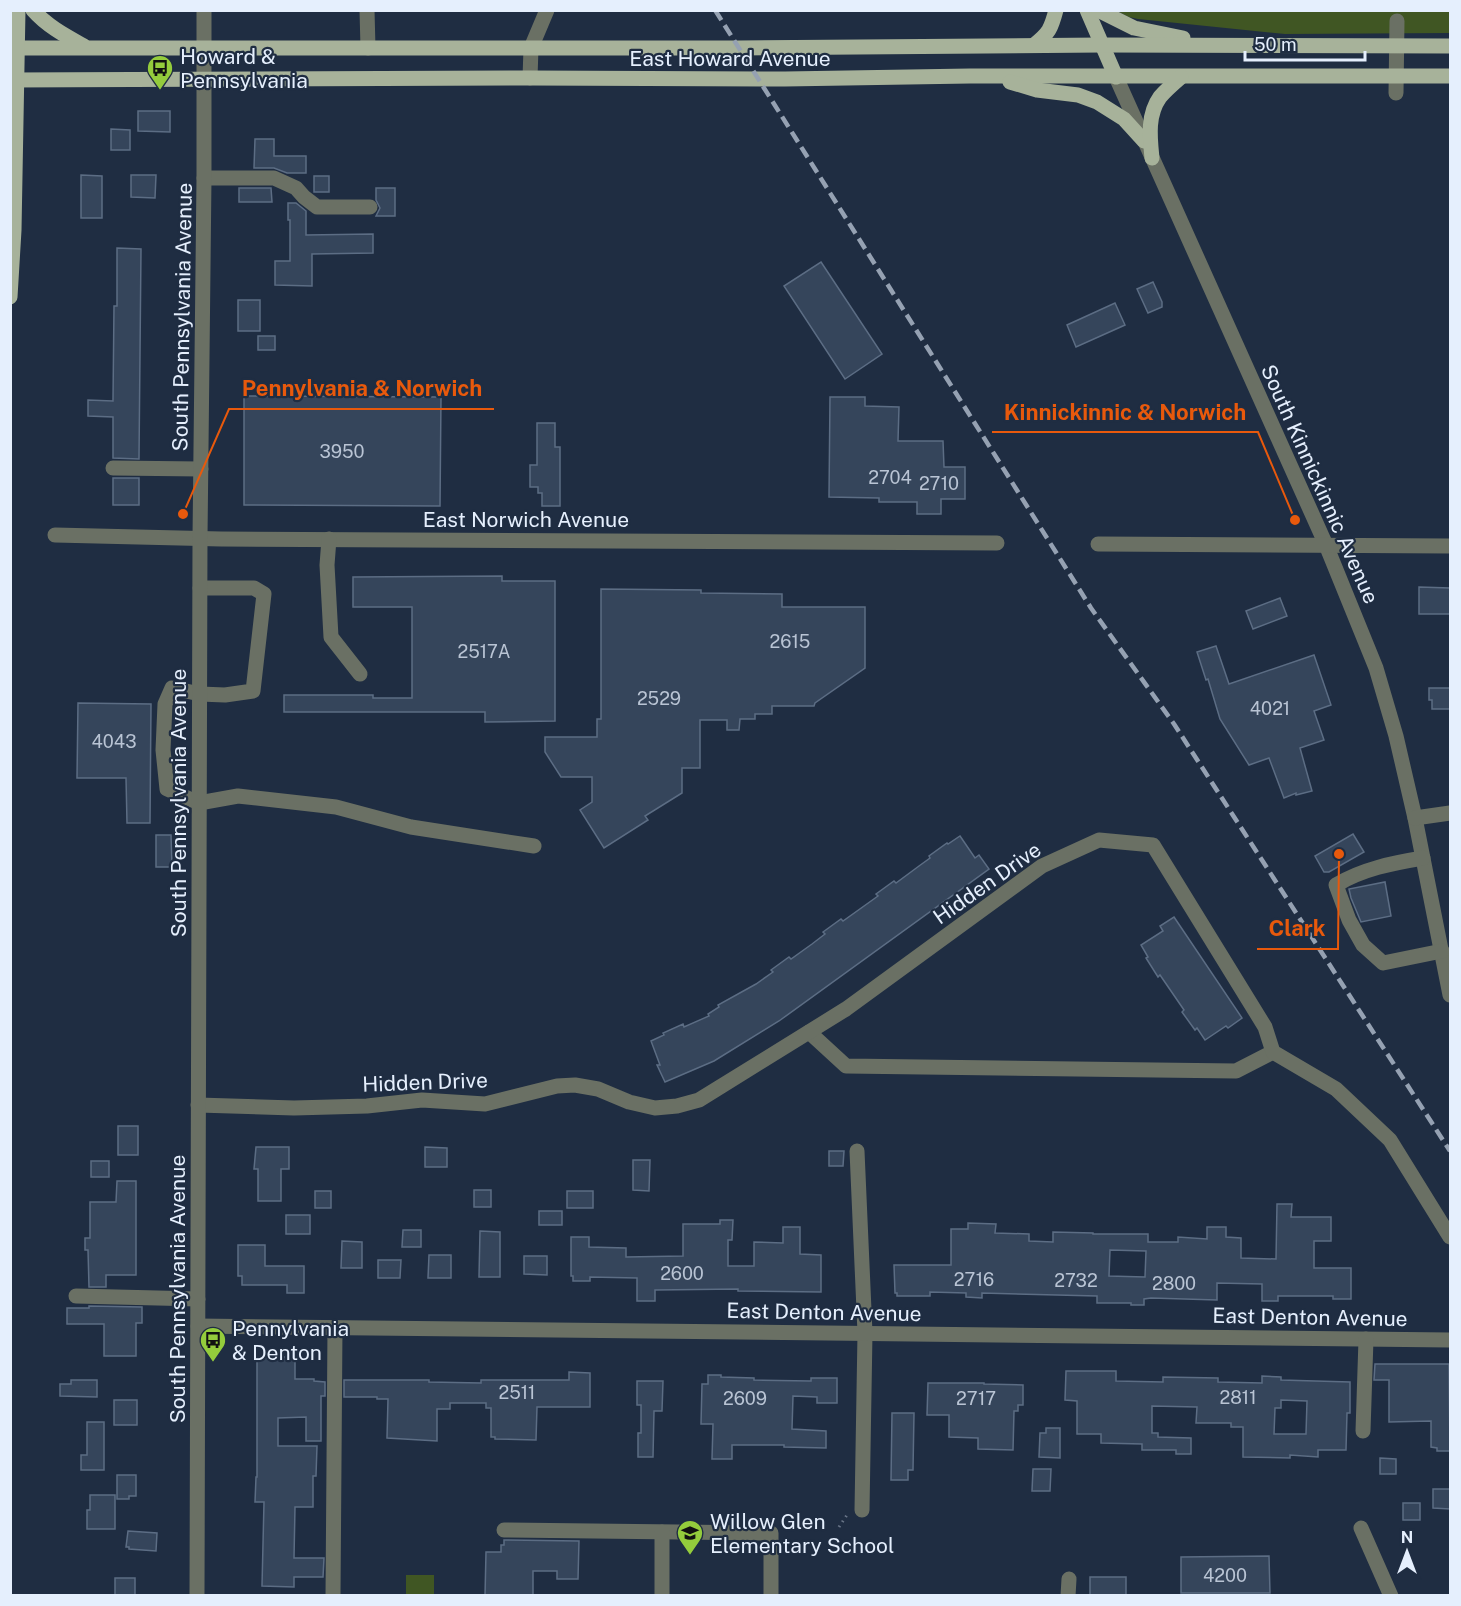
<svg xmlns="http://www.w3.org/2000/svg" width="1461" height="1606" font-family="'Public Sans',sans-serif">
	<rect width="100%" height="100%" fill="#1f2d42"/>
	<g fill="#405623">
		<polygon points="1117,11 1450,11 1450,33 1285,34 1138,19 1129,17"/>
		<rect x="406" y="1575" width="28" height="20"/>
	</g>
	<g fill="#35455b" stroke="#5c6d84" stroke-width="1.5" fill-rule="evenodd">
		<polygon points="138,111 170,111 170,132 138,131"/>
		<polygon points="111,129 130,130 130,150 111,150"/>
		<polygon points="255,139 274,139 274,156 306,156 306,173 287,173 274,168 254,168"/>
		<polygon points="81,175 102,176 102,218 81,218"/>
		<polygon points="131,175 156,175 155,198 131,197"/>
		<rect x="314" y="176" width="15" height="16"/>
		<polygon points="239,188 271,188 272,202 239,202"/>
		<polygon points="376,188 395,188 395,216 376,216 380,208 376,200"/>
		<polygon points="288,203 296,203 306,211 306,235 373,234 373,253 312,254 312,286 275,285 275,261 290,261 290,220 288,220"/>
		<polygon points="117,248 141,249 139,459 113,458 113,417 88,416 88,400 113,401 114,306 117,306"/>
		<polygon points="821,262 882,354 845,379 784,286"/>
		<polygon points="1153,282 1162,302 1162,307 1148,313 1137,289"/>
		<rect x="238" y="300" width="22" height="31"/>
		<polygon points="1115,303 1125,325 1076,347 1067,325"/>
		<rect x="258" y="336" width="17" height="14"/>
		<polygon points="244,396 441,397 440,506 244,505"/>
		<polygon points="830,397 865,397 865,406 899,407 898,441 943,441 944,467 965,467 965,499 941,499 941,514 917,514 917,502 879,502 879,498 829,497"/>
		<polygon points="537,423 555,423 555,447 560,447 560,506 542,506 542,493 538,493 538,487 530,487 530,465 537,465"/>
		<rect x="113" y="478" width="26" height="27"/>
		<polygon points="502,576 502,581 555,581 555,721 485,722 485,712 284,712 284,695 373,695 373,698 412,698 412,607 353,607 353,577"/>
		<polygon points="1419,587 1450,588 1450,614 1419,614"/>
		<polygon points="601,589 701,590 701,593 782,594 782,607 865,607 865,668 815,703 814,706 772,706 772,714 755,714 755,719 740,719 739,730 727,730 727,720 700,720 700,768 682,768 682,793 645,816 648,820 604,848 580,810 592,802 592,777 561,777 545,752 545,737 597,737 597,719 601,719"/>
		<polygon points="1280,598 1287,616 1253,629 1246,611"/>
		<polygon points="1216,646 1229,684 1314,655 1331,705 1314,711 1324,740 1300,748 1312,791 1296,795 1296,793 1284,798 1269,758 1249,765 1220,719 1208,679 1206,680 1197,652"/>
		<polygon points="1429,688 1450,688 1450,709 1432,709 1432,700 1429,700"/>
		<polygon points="78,703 151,704 150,823 127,823 126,778 77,778"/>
		<polygon points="1353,834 1364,852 1329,872 1324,872 1315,856"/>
		<polygon points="156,835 171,835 172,867 156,867"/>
		<polygon points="960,836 975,858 979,855 989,869 779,1021 714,1061 665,1082 657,1065 660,1065 651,1041 664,1035 663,1033 683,1024 684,1027 709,1016 708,1014 719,1007 718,1005 756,984 773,972 771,970 789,957 791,959 812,944 825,934 823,932 841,919 843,921 878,896 876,894 894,881 896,883 919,866 930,858 929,856 947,843 948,844"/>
		<polygon points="1385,882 1391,916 1361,922 1351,898 1349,889"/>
		<polygon points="1174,917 1242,1018 1228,1028 1226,1026 1205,1040 1197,1028 1195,1030 1182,1012 1184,1010 1160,975 1158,977 1146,958 1148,957 1141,945 1163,931 1160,926"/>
		<rect x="118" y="1126" width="20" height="29"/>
		<polygon points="256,1147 289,1147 289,1169 281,1169 281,1201 258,1201 258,1169 254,1169"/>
		<polygon points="425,1147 447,1148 447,1167 425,1167"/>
		<polygon points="829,1151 844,1151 843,1166 829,1166"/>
		<polygon points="633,1160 650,1160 649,1191 633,1190"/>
		<rect x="91" y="1161" width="18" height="16"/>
		<polygon points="117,1181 136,1181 136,1275 106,1275 106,1287 89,1287 88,1250 85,1250 85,1238 90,1238 90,1202 116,1202"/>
		<rect x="474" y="1190" width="17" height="17"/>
		<rect x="315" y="1191" width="16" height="17"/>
		<rect x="567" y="1191" width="26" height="17"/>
		<path d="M1277,1204H1292L1291,1217H1331V1241H1314V1268H1351V1299H1333V1296H1278V1301H1262V1284L1217,1283V1300L1151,1298L1144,1299V1305H1131V1303H1097V1296L982,1293V1298L966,1297V1293L930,1292V1296H897V1293H895L894,1265H951V1229H968V1223L996,1224L995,1233L1029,1234V1241L1053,1242V1232L1093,1233V1234H1148V1242H1178V1237L1207,1239V1227H1226V1237L1241,1238V1258L1276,1259ZM1110,1250L1146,1251L1145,1277L1109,1276Z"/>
		<rect x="539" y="1211" width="23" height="14"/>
		<rect x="286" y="1215" width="24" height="19"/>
		<polygon points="720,1220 733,1220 732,1240 728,1240 728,1266 754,1266 754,1242 783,1243 783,1227 800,1227 800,1254 821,1255 821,1292 738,1291 738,1289 655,1290 655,1301 637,1301 637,1278 590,1277 590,1281 573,1281 573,1276 571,1276 571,1237 589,1237 589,1247 626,1248 626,1257 683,1256 683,1224 720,1224"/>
		<polygon points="403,1230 421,1230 421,1247 402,1247"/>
		<polygon points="480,1231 500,1232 500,1277 479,1277"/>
		<polygon points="342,1241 362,1242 362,1268 341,1268"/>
		<polygon points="238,1245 265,1245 265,1266 304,1266 304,1293 287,1293 287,1285 242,1285 242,1276 238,1276"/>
		<polygon points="429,1255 451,1255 451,1278 428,1278"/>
		<polygon points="524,1256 547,1256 547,1275 524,1274"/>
		<polygon points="378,1260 401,1260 400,1278 378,1278"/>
		<polygon points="89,1306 142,1307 142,1323 136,1323 136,1356 104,1356 104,1324 67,1324 67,1308 89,1308"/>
		<polygon points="280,1357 295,1357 295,1379 314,1379 314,1381 325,1382 325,1396 321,1396 321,1441 306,1441 306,1417 278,1418 278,1446 317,1446 316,1476 313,1476 313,1507 295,1507 294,1558 324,1558 323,1577 294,1577 294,1587 262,1586 264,1502 255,1502 256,1477 257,1477 257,1358 280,1358"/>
		<polygon points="1375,1364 1449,1364 1450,1451 1437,1451 1437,1448 1431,1447 1431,1421 1389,1422 1389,1380 1374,1380"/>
		<path d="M1066,1371H1116V1381L1163,1382V1377L1218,1378V1382L1262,1383V1376L1281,1377V1380L1350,1382V1413H1347L1346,1450H1318V1457L1290,1455V1458L1243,1457V1427H1231V1423H1196L1197,1407L1152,1406V1433H1158V1437L1191,1438V1454H1176V1450H1142V1444L1101,1443V1434H1077V1401L1065,1400ZM1281,1400L1307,1401L1306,1434H1274L1275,1408H1281Z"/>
		<polygon points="569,1372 590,1373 590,1407 537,1407 536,1440 495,1439 495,1437 491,1437 491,1408 486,1408 486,1403 450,1403 450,1409 437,1409 437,1441 387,1438 388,1399 377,1399 377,1397 344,1397 344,1380 429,1380 429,1382 481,1383 481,1380 569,1380"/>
		<polygon points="708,1375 721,1375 721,1377 754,1378 754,1380 811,1381 811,1378 837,1378 837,1403 817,1403 817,1397 793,1396 792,1429 826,1431 826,1448 784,1447 784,1445 732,1445 732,1459 712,1459 713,1424 701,1424 702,1384 708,1384"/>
		<polygon points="71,1380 97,1380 97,1397 60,1396 60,1384 71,1384"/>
		<polygon points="637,1381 663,1381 662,1411 654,1411 653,1457 638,1457 638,1433 641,1433 641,1405 637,1405"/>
		<polygon points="928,1383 984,1383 984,1384 1023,1385 1023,1405 1018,1405 1018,1411 1014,1411 1013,1450 978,1449 978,1438 949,1437 949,1415 927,1415"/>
		<rect x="114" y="1400" width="23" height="25"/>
		<polygon points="892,1413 914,1413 913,1470 908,1470 908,1480 891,1480"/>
		<polygon points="87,1422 104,1422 104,1470 81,1470 81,1455 87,1455"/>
		<polygon points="1046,1428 1060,1428 1060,1458 1039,1457 1040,1433 1046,1433"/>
		<polygon points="1380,1458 1396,1459 1396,1474 1380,1474"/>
		<polygon points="1033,1469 1051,1469 1050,1491 1032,1491"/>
		<polygon points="117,1475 136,1475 136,1496 129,1496 129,1499 117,1499"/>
		<polygon points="1433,1489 1450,1489 1450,1509 1433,1508"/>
		<polygon points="90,1495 115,1495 115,1529 87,1529 87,1510 90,1510"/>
		<rect x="1403" y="1503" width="17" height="17"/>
		<polygon points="128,1531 157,1533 156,1551 129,1549 129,1547 126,1547"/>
		<polygon points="504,1540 579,1541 578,1579 557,1579 557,1571 533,1571 533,1596 485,1596 486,1552 501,1552 501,1545 504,1545"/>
		<polygon points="1269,1556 1270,1593 1181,1593 1181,1557"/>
		<rect x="1090" y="1577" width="36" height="19"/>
		<rect x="115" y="1578" width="20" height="18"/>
	</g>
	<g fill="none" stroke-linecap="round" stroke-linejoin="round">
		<polyline stroke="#697588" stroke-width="3" stroke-dasharray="1.5 4.5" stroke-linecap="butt" points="839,1527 847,1515"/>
		<g stroke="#6a7064" stroke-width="15">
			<polyline points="367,10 368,48"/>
			<polyline points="1116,77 1326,545 1376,668 1396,736 1415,818 1450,995"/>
			<polyline points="530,78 531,48 547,10"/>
			<polyline points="1396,93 1397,21"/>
			<polyline points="204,178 274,178 296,188 304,197 317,207 370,207"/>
			<polyline points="113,468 201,469"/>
			<polyline points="55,535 221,539 997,543"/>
			<polyline points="329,539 327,565 331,637 360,674"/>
			<polyline points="1098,544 1450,546"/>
			<polyline points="200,588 254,588 264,594 253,691 225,695 200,694 172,688 165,704 163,750 167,789 199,803 238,796 336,807 411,827 534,846"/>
			<polyline points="1415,818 1450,813"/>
			<path d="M1423,858C1393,863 1362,869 1336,885L1349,920L1363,945L1383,963L1442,951"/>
			<polyline points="809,1032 846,1066 1236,1071 1273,1052"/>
			<polyline points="198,1105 294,1108 367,1106 422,1100 485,1104 557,1086 575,1085 598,1089 629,1102 655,1108 677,1106 699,1100 846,1009 1042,866 1099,840 1153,845 1265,1027 1273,1052 1336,1089 1390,1140 1450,1237"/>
			<polyline points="857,1151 865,1333 862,1510"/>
			<polyline points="76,1296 198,1299"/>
			<polyline points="198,1326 1450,1340"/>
			<polyline points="1363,1431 1366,1339"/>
			<polyline points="1361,1528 1391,1596"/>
			<polyline points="504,1530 771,1533 771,1596"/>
			<polyline points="662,1532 662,1596"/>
			<polyline points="197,1596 200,538 204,178 204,10"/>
			<polyline points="333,1596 335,1327"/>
			<polyline points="1068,1596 1069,1579"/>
		</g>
		<g stroke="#a7b29a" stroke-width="15">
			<path d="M33,10C47,26 66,36 84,46"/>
			<polyline points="1087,10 1116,77"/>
			<polyline points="1098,10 1134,28 1183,38"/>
			<path d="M1034,45C1049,33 1051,29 1056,10"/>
			<polyline points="10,48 738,48 1102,45 1450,46"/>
			<polyline points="10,80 530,78 785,79 970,76 1450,76"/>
			<polyline points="1010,82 1037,90 1078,95 1097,102 1124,119 1144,141"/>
			<path d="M1152,158C1150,138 1147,115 1160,97C1166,90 1174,83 1181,77"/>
			<polyline points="10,297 14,230 18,10"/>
		</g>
		<polyline stroke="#95a1b2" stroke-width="4.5" stroke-dasharray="12 6" stroke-linecap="butt" points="715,10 1091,608 1174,724 1450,1151"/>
	</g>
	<defs>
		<g id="bus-pin" transform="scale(1.35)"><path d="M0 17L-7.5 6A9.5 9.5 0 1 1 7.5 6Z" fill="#94cc3c" stroke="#1f2d42"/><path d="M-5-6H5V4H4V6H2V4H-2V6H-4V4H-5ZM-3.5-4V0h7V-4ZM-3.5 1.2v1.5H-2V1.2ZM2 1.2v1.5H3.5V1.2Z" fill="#111"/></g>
		<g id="school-pin" transform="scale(1.35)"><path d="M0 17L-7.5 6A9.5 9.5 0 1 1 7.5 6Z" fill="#94cc3c" stroke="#1f2d42"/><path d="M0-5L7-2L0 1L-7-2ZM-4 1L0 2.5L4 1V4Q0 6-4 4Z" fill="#111"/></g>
	</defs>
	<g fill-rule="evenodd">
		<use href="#bus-pin" x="160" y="68"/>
		<use href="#bus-pin" x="213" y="1340"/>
		<use href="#school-pin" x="690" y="1533"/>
	</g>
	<g text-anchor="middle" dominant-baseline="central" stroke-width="4.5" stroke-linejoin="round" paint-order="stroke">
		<g font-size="18" fill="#b9c4d4">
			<text x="342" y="451">3950</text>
			<text x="890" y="477">2704</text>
			<text x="939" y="483">2710</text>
			<text x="790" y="641">2615</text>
			<text x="484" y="651">2517A</text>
			<text x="659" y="698">2529</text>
			<text x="1270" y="708">4021</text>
			<text x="114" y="741">4043</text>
			<text x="682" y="1273">2600</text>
			<text x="974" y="1279">2716</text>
			<text x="1076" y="1280">2732</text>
			<text x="1174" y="1283">2800</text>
			<text x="517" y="1392">2511</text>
			<text x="1238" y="1397">2811</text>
			<text x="745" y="1398">2609</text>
			<text x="976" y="1398">2717</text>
			<text x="1225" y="1575">4200</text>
		</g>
		<g font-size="21" fill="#e5effd" stroke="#1f2d42" text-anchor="start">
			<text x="180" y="56">Howard &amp;<tspan x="180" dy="24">Pennsylvania</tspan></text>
			<text x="232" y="1328">Pennylvania<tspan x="232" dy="24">&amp; Denton</tspan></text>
			<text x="710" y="1521">Willow Glen<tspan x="710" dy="24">Elementary School</tspan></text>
		</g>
		<g font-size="21" fill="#e5effd" stroke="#1f2d42">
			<text x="730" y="58">East Howard Avenue</text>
			<text transform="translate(182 317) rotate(-89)">South Pennsylvania Avenue</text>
			<text transform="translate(1320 484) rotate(66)">South Kinnickinnic Avenue</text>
			<text x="526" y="519">East Norwich Avenue</text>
			<text transform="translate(178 803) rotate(-90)">South Pennsylvania Avenue</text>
			<text transform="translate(987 883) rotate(-35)">Hidden Drive</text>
			<text transform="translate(425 1082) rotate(-2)">Hidden Drive</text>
			<text transform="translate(177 1289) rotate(-90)">South Pennsylvania Avenue</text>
			<text transform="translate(824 1312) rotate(1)">East Denton Avenue</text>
			<text transform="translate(1310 1317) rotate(1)">East Denton Avenue</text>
		</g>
	</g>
	<path fill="none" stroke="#e8590c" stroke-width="2" d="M183 514L229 409H494M1295 520L1258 432H992M1339 854L1338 949H1257"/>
	<g fill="#e8590c" stroke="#1f2d42" stroke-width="2">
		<circle cx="183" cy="514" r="6"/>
		<circle cx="1295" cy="520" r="6"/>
		<circle cx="1339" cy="854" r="6"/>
	</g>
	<g font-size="22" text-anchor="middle" font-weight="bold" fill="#e8590c" stroke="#1f2d42" stroke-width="4.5" stroke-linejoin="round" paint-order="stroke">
		<text x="362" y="396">Pennylvania &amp; Norwich</text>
		<text x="1125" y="420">Kinnickinnic &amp; Norwich</text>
		<text x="1297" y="936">Clark</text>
	</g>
	<rect width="1461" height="1606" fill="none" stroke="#e5effd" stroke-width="24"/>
	<g transform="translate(1407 1552)" stroke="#1f2d42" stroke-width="4.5" paint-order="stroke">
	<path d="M0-4.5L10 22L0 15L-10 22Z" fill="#e5effd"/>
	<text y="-9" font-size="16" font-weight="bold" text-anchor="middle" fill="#e5effd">N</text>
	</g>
	<path d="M1245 51v9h120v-9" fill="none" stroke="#e5effd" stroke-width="3"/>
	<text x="1254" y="51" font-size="18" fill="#e5effd" stroke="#1f2d42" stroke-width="4.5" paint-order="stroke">50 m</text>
</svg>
